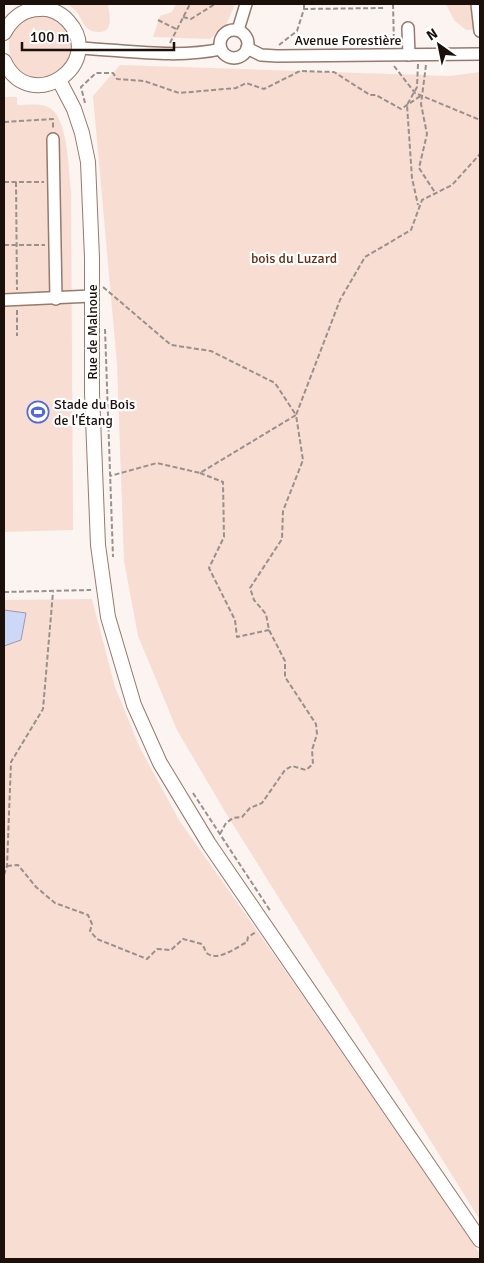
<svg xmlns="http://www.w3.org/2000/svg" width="484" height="1263" font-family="Signika,sans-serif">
	<rect width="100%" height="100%" fill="#fbf4f1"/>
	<g fill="#f8ddd2">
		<path d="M67,4H108C109,14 115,33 98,32C95,32 90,31 87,28C78,18 82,13 67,4Z"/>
		<polygon points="176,4 235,4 227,23 210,39 153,37 160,16 172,12"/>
		<polygon points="446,4 480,4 479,29 466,30 454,20"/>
		<path d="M47,13L70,28L74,55L53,78C47,78 40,80 34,79C6,74 0,29 24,18C31,15 40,15 47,13Z"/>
		<polygon points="120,65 450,76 480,72 480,1220 224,810 177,730 138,636 124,561 117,364 93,96"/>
		<path d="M4,97H17V105C27,105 40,103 48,107C69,117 68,170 71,191L73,530L4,532Z"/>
		<polygon points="92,599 115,687 140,748 179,820 298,989 480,1254 480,1259 4,1259 4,646 21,640 26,614 4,610 4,600"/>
	</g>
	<polygon fill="#cdd7f8" stroke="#989bb1" points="4,610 26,613 21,640 4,646"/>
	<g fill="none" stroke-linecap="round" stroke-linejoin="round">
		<g stroke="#98796b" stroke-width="14">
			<g id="minor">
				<polyline points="477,4 480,31"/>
				<polyline points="408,28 409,55"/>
				<polyline points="238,30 246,4"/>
				<circle cx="234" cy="44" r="14"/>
				<path d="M78,48C125,50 176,59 221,49"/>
				<polyline points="247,48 261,55 277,56 480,54"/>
				<polyline points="53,139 56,299"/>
				<polyline points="4,300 92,296"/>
			</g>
		</g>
		<g stroke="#98796b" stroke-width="16">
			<g id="major">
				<path d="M4,33C12,18 23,9 40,9C50,8 61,13 68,21C107,64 30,117 4,61"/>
				<polyline points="59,80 74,109 82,133 88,162 92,258 92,393 98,545 108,617 134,705 160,763 209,844 480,1240"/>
			</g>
		</g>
		<g stroke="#99908c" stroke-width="2" stroke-dasharray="5 2.5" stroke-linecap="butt">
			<polyline points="304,4 304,9"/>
			<polyline points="393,4 394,45"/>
			<polyline points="183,17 191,19 215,4"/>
			<polyline points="158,20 176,29"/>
			<polyline points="170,43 190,4"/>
			<polyline points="279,45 297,31 304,9 385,8"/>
			<polyline points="418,64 417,87 407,105 412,178 418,205"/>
			<polyline points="426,65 421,104 427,134 419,168 436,194"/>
			<polyline points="394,66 415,93 480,120"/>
			<polyline points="85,103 81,87 96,73 113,73 117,79 144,81 179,93 236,88 246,83 264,89 300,71 334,72 370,95 376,95 401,109 422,95"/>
			<polyline points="4,122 53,119 53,130"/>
			<polyline points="4,182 44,182"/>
			<polyline points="16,182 17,290"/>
			<polyline points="4,245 45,245"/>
			<polyline points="103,287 171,345 211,351 275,383 296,415 200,473 157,463 110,476"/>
			<polyline points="17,310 17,336"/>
			<polyline points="105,329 113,557"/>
			<polyline points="200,473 223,482 224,537 209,568 235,620 237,637 269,630"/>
			<polyline points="4,592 91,590"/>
			<polyline points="193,793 271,912"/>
			<polyline points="220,834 226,823 233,818 242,817 250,808 262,803 285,770 292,766 306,770 313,764 312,750 317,734 316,724 285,677 285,661 269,630 266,614 254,600 250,588 282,539 283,511 303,460 296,415 340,300 365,257 411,230 422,200 452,185 480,154"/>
			<path d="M7,866L18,865L36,887L55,903L88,915L92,924L90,931L97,939L147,959L157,949L171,950L183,939L202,944C205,948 205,952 208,954C219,961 237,947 247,942L248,937L256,932"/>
			<polyline points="4,875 7,866 11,762 43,709 53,592"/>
		</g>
		<use href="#minor" stroke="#fff" stroke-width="11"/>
		<use href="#major" stroke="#fff" stroke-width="14"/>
	</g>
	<defs>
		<g id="stadium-ring" transform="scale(1.125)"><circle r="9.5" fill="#fff" stroke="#5268de" stroke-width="1.5"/><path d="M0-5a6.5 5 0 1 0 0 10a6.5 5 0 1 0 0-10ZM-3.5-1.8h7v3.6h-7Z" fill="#5268de"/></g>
	</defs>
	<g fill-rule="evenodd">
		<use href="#stadium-ring" x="38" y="412"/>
	</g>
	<g text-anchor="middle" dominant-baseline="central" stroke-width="4.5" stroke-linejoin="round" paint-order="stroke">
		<g font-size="14" fill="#1c100b" stroke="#fff">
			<text x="348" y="40">Avenue Forestière</text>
			<text transform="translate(92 332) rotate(-90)">Rue de Malnoue</text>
		</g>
		<g font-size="14" fill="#642d13" stroke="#fff">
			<text x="294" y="258">bois du Luzard</text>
		</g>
		<g font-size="14" fill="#1c100b" stroke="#fff" text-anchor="start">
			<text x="54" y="404">Stade du Bois<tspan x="54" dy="16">de l'Étang</tspan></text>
		</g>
	</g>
	<rect width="484" height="1263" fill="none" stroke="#1c100b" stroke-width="10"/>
	<g transform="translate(439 45) rotate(327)" stroke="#ffffff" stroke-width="4" paint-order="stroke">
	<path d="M0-4L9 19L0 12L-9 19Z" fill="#1c100b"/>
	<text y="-8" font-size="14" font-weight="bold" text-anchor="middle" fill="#1c100b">N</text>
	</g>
	<path d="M22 42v8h152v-8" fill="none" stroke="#1c100b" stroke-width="2.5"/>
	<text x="30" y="42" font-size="15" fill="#1c100b" stroke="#ffffff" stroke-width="4" paint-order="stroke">100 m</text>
</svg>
